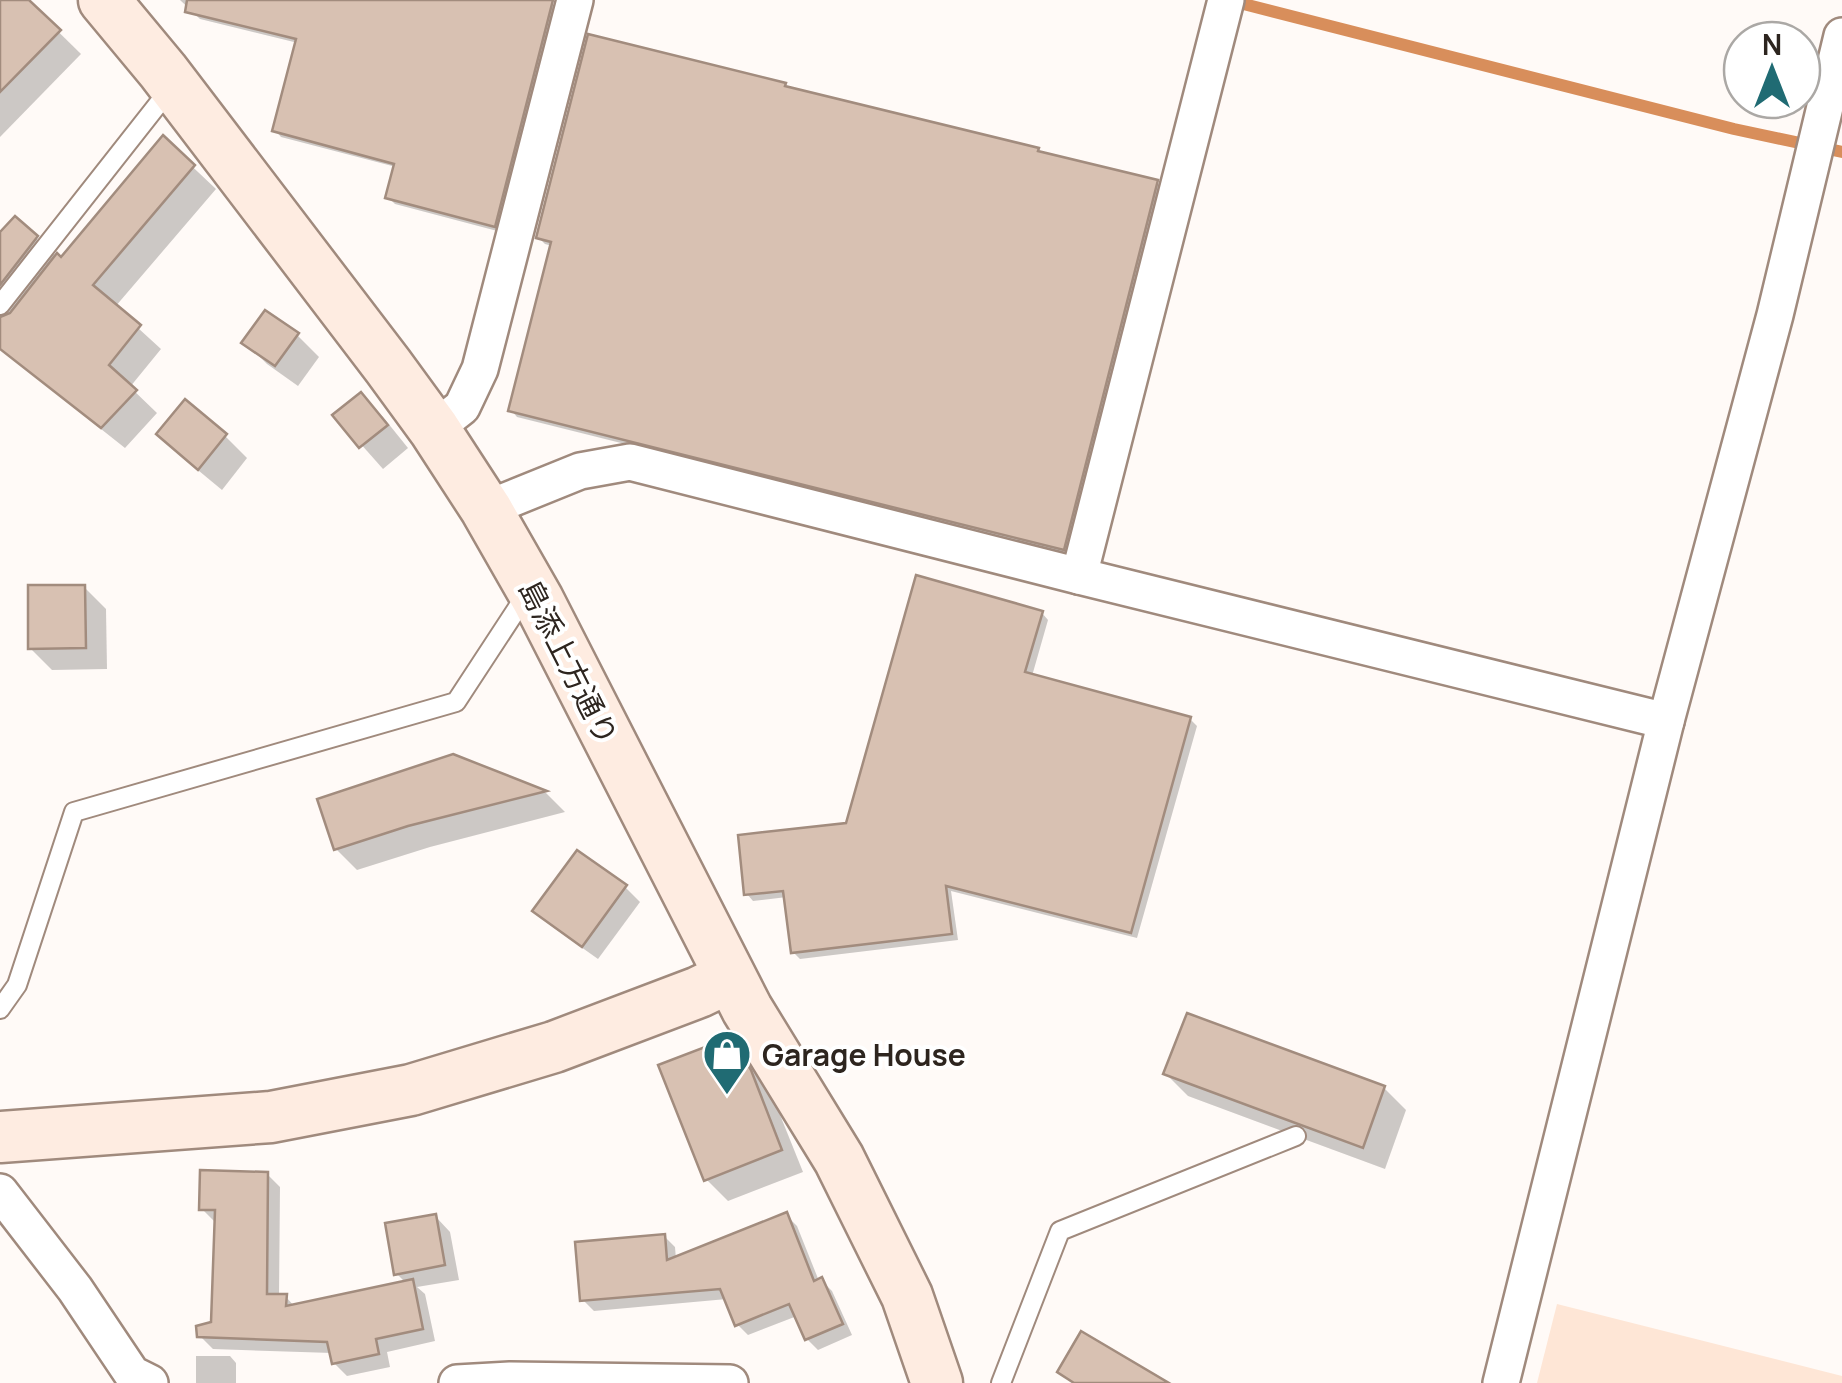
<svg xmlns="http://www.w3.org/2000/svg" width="1842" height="1383" font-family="Manrope,'Noto Sans JP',sans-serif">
	<rect width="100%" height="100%" fill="#fffaf7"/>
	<polygon fill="#fee6d6" points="1557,1304 1842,1376 1842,1383 1537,1383"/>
	<g fill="#0003">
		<polygon points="0,0 26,0 81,54 0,137"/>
		<polygon points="180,0 544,0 551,4 558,11 501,232 395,204 388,197 396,167 281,137 275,130 298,43 200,19"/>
		<polygon points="789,90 1037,150 1042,154 1157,182 1164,189 1070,555 517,417 511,410 552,246 545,244 538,237"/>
		<polygon points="163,139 216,189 115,307 161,349 130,387 157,413 125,448 0,349 0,236 15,219 61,261"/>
		<polygon points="297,335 319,357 298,386 267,364 245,342"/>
		<polygon points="361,395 383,417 408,448 383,469 336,416"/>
		<polygon points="185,403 225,436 247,458 222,490 181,456 159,434"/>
		<polygon points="84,587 106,609 107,669 52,670 30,648"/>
		<polygon points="1042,613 1048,620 1032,676 1190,719 1197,726 1137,938 951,891 958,940 800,959 793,952 787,897 753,901 747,894 848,826"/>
		<polygon points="453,757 546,793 565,812 430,847 357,870 336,849"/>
		<polygon points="625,887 640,902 598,959 550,925 536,911"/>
		<polygon points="738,1054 761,1077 772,1095 803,1172 728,1201 706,1179"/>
		<polygon points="1166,1074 1384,1088 1406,1110 1385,1169 1188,1096"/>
		<polygon points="267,1174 280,1187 279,1297 286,1297 295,1307 406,1283 396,1273 436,1217 450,1232 459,1280 417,1287 425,1294 435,1341 387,1352 390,1367 347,1376 334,1363 332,1353 213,1349 200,1336 213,1324 215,1222 202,1209"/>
		<polygon points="786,1215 797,1226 819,1281 821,1280 832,1291 852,1335 818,1350 807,1339 797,1316 748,1335 737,1324 727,1299 594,1311 583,1300 664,1236 675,1247 676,1259"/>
		<polygon points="196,1356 230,1356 236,1363 236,1383 196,1383"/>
	</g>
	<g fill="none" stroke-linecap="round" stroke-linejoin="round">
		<polyline stroke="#d88e5b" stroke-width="12" points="1228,0 1734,129 1842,152"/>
	</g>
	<g fill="#d8c1b2" stroke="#a28c7e" stroke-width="2.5">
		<polygon points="0,0 29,0 61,30 0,92"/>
		<polygon points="187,0 553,0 495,227 385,198 394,164 272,131 296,39 185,12"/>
		<polygon points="588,34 786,83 785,86 1039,148 1038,151 1158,180 1064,550 508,411 551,242 536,238"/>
		<polygon points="163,135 195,165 93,285 141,325 109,365 137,390 101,428 0,349 0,317 10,313 57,253 61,257"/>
		<polygon points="15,216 38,236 0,285 0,232"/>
		<polygon points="265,310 299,333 275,366 241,343"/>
		<polygon points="361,392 388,425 359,448 332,415"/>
		<polygon points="185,399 227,434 198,470 156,434"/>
		<polygon points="916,575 1043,611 1025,672 1191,717 1131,933 946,886 952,934 791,953 783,891 744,895 738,835 846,823"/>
		<polygon points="28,585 85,585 86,648 28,649"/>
		<polygon points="453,754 547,791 408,826 334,850 317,799"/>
		<polygon points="577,850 627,885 582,947 532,911"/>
		<polygon points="1187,1013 1385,1086 1363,1148 1163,1074"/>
		<polygon points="718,1042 740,1052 751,1070 782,1150 704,1181 658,1065"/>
		<polygon points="200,1170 268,1172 267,1294 287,1294 286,1306 413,1279 423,1329 376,1339 379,1354 332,1364 327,1342 197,1337 196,1326 211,1322 215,1210 199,1210"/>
		<polygon points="787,1212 814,1281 822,1277 843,1324 805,1340 789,1304 735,1326 720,1289 580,1301 575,1242 665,1234 667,1260"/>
		<polygon points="436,1214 445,1265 394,1275 385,1223"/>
		<polygon points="1081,1331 1169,1383 1074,1383 1057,1372"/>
	</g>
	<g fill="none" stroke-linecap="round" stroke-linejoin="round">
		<g stroke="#a08a7d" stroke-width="22">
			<g id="lane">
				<polyline points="0,305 170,89"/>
				<polyline points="0,1009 17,985 74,812 456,702 528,592"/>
				<polyline points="1001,1383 1060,1231 1296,1136"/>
			</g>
		</g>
		<g stroke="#a08a7d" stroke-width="40">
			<g id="street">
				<polyline points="434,429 462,407 480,369 575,0"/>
				<polyline points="486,509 580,471 630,462 1079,576 1666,721"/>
				<polyline points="1079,576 1226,0"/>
				<polyline points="0,1192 75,1289 132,1374 150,1383"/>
				<polyline points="457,1383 510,1380 730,1383"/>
				<polyline points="1501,1383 1666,721 1775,315 1842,36"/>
			</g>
		</g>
		<g stroke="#a08a7d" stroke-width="55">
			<g id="secondary">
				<polyline points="104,0 163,71 388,366 434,429 486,509 538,600 747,1009 839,1159 907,1296 937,1383"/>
				<polyline points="0,1137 271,1117 411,1090 554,1047 699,992 730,977"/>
			</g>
		</g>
		<use href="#lane" stroke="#fff" stroke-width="18"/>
		<use href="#street" stroke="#fff" stroke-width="35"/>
		<use href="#secondary" stroke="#feece1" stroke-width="50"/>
	</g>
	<defs>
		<g id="shop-pin" transform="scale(2.5)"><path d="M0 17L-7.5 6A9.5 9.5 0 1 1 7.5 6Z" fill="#206b73" stroke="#fff"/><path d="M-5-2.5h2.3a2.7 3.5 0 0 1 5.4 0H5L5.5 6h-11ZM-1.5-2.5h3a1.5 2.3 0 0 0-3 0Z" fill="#fff"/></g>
	</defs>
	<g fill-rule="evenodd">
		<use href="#shop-pin" x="727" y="1054"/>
	</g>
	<g text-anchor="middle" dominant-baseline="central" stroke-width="8" stroke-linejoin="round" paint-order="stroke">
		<g font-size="30" fill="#2d251f" stroke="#fff">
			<text transform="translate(569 662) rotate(63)">島添上方通り</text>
		</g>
		<g font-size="30" font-weight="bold" fill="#2d251f" stroke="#fff" text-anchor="start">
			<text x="762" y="1054">Garage House</text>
		</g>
	</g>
	<g transform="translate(1772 70)"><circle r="48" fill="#ffffff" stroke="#aba8a5" stroke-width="2.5"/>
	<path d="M0-8L18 38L0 25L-18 38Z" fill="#206b73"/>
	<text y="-15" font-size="28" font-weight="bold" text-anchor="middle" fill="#2d251f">N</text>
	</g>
</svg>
